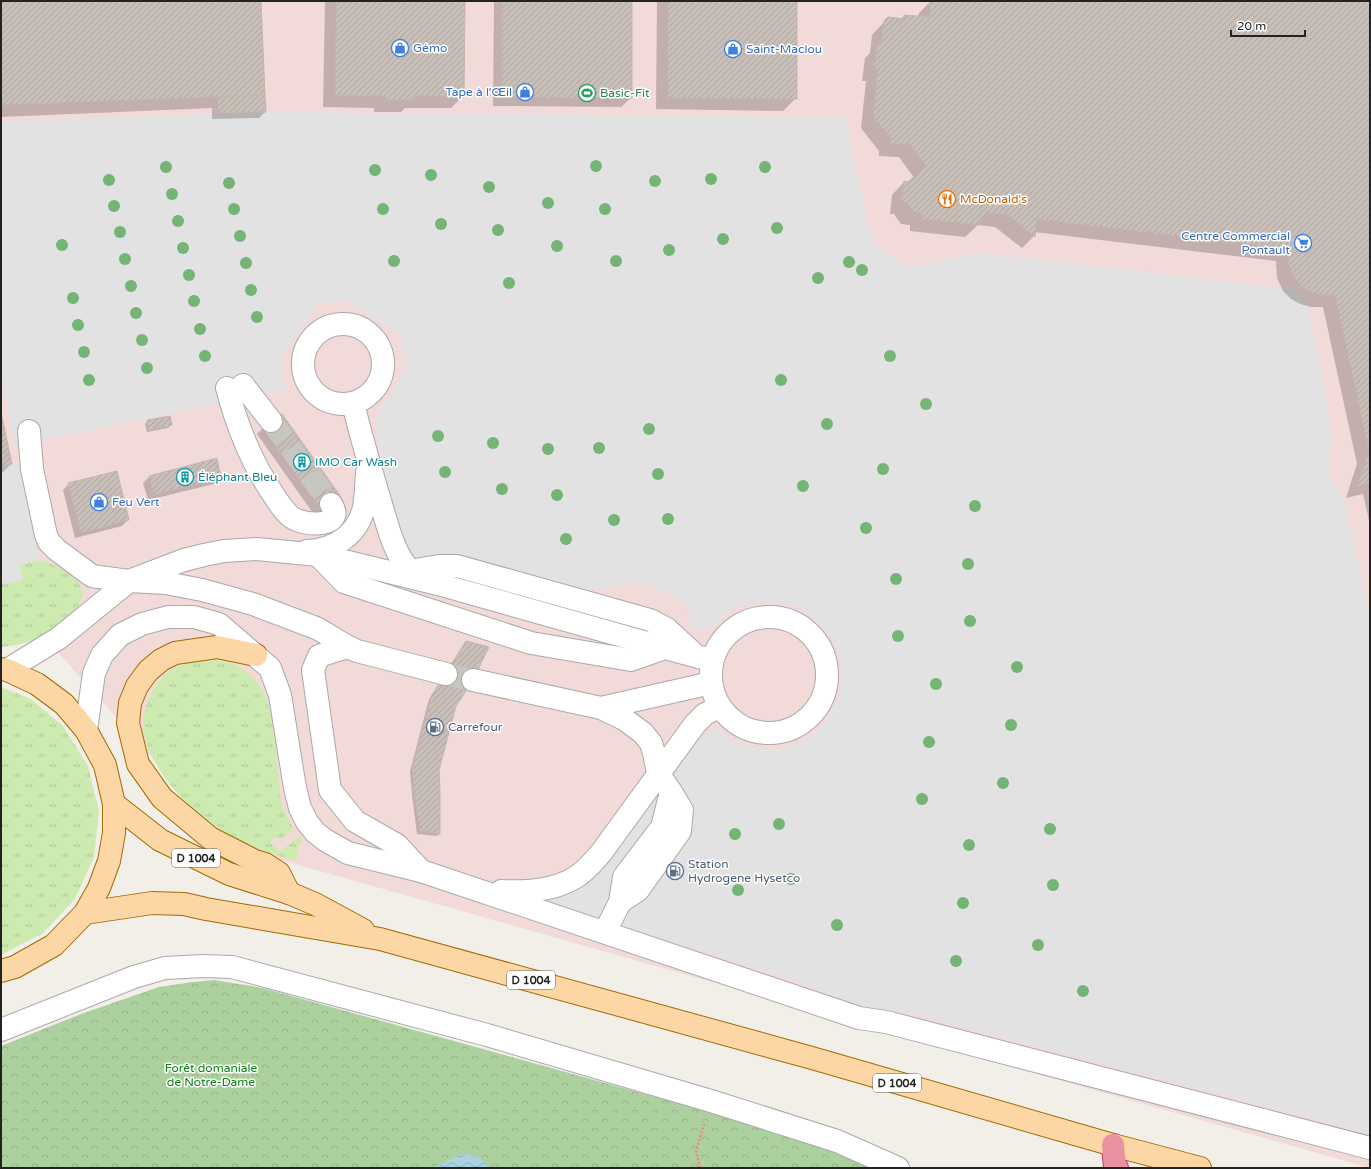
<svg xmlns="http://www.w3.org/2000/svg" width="1371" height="1169" font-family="'Varela Round',sans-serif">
	<defs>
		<pattern id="grass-tufts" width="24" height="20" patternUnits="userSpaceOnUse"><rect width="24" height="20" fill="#cdebb0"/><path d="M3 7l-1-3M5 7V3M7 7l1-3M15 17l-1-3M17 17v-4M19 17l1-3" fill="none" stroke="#b0c997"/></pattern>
		<pattern id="forest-crowns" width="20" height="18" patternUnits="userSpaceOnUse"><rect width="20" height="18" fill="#add19e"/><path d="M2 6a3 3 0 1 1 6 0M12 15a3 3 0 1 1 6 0" fill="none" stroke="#95b388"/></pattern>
		<pattern id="water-waves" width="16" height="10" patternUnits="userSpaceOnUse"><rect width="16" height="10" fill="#aad3df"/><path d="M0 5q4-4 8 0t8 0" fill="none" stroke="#92b5bf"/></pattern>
		<pattern id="building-hatch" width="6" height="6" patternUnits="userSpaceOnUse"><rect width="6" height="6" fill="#c7bfb8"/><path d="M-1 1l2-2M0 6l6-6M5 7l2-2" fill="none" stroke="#aba49e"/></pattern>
	</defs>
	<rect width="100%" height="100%" fill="#f2efe9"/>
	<polygon fill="#f2dad9" points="1,1 1370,1 1370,1168 231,846 46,639 1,636"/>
	<g fill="url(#grass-tufts)">
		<path d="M40,560C58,565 95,582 78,607C74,612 67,617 62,621C54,628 44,636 34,640C23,644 12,646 1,647V584L23,580L19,564Z"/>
		<path d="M204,659C278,662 272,725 279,780C280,789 280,799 283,807C286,815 290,822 294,829L281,839L274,837L270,843L280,851L300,836L303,839L297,849V861C262,852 227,837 199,814C174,794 144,756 143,724C143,713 147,701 152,692C164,670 180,664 204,659Z"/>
		<polygon points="1,687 31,699 63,726 88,766 99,811 94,857 75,899 43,933 1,955"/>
	</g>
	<polygon fill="url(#forest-crowns)" points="214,980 263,988 911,1168 1,1168 1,1046 81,1014 159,987 193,982"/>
	<g fill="#e2e2e2">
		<polygon points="266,112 847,117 847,122 870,234 875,242 882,250 895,260 903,264 912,266 917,266 968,255 978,253 989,254 1292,289 1308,306 1332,431 1329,466 1330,473 1332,479 1342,497 1347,509 1370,621 1370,1134 896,1010 863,1010 799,982 534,897 602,867 619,847 704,734 718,728 731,740 749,746 765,749 783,749 809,738 825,723 839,697 843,677 840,657 832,638 818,620 795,606 768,601 738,607 725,614 713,627 702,631 692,627 687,608 680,601 672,595 650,585 636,583 601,589 582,590 416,559 408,551 396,527 375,427 375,419 378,413 408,367 400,335 345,300 317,305 280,360 287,393 273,392 15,446 1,377 1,121"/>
		<polygon points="12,464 20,466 40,560 19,564 23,580 1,584 1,466"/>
	</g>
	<path fill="url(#water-waves)" d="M465,1153C476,1156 482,1158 489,1168H432Z"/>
	<g fill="#0003">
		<polygon points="1,1 260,1 265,112 259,118 212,119 212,108 1,117"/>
		<polygon points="325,1 464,1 463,96 451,108 405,108 401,112 374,112 374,108 323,107"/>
		<polygon points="494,1 631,1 631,98 621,107 493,106"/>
		<polygon points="657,1 796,1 796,98 783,111 656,109"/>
		<polygon points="931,1 1370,1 1370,525 1363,494 1346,498 1357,464 1323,307 1311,307 1300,304 1291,299 1283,291 1277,278 1276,261 1034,232 1034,236 1022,248 995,227 978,225 965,237 910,231 910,225 901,224 894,214 890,214 892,195 904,182 908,183 914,178 899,157 879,156 879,151 861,128 866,81 862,81 865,58 870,53 872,35 884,22 901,19 904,16 918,18 919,13"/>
		<polygon points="282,415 334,503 315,516 257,434 263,428"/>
		<polygon points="1,417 11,464 1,474"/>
		<polygon points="148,421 171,425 168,428 147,432 145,424"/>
		<polygon points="149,477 220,477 214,484 148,500 143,483"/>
		<polygon points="69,484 128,520 122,526 75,538 63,490"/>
		<polygon points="464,645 455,705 438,770 439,834 437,836 417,834 412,795 410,771 429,699"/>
	</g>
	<g fill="url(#building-hatch)" stroke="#c4b6ab">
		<polygon points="1,1 261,1 265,95 1,105"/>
		<polygon points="336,1 465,1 464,96 414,96 414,100 386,100 386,96 335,95"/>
		<polygon points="502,1 632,1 632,98 502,97"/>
		<polygon points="668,1 797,1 797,99 668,98"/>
		<polygon points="931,1 1370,1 1370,483 1357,486 1369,451 1335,295 1324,295 1313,293 1303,287 1295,279 1289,266 1288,249 1037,219 1035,237 1008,215 989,213 979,221 979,225 922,219 922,213 914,212 906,202 901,202 904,181 908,182 926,166 911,145 891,144 891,138 873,116 878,69 874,69 877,45 881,45 884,21 888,17 904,19 904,15 929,17"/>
		<polygon points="265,95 266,112 218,113 217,97"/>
		<polygon points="1,412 12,464 1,467"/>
		<polygon points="282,414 341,497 321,510 262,427"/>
		<polygon points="170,416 172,425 149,430 147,420"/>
		<polygon points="217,458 221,478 154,495 149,476"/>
		<polygon points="117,471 129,520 81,533 68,483"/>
		<polygon points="466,641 489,647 473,680 456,706 439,770 440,791 440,834 420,831 414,791 412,768 432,695"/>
	</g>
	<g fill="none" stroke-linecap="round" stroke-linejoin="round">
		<g stroke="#c8c6c1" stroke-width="22" stroke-dasharray="22 11" stroke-linecap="butt">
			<polyline points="271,421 331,504"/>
			<polyline points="446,674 473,680"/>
		</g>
		<g stroke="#a9a9a9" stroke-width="24">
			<g id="minor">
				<circle cx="343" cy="364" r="40"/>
				<polyline points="243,385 271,421"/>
				<path d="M227,388C237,426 251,462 273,494C278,502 283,510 290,516C302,527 347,528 331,504"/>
				<path d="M353,403C361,437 371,470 381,504C387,524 394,553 408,568C412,572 416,575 421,577"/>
				<path d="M29,431L32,469L46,535L49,542L57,550L92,576L129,581L166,583L202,590L253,604L316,628C330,635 342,645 357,651L446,674"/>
				<path d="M307,551C334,550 358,535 364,507C366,496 366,485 367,473"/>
				<polyline points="318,555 344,582 531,643 631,660 665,648"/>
				<polyline points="403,572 439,566 457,566 650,620 667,629 694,654"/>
				<circle cx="769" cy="675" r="58"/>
				<polyline points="348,647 331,652 319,656 313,670 330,790 355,821 397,845 421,871"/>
				<polyline points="7,670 59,638 129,581 184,560 204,555 224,551 257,549 318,555 348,562 438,584 665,648 698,657 712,659"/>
				<polyline points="473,680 601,708 624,719 643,733 651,743 654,753 658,773 671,792 662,827 624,877 620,902 605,932"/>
				<polyline points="601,708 711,683"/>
				<polyline points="86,730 94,673 102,655 120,635 142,624 168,617 194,617 219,624 270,668 280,695 295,788 300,808 307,822 315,832 325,840 348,853 421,871 859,1018 886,1022 1370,1148"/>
				<path d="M501,891C526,892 554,891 576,877C586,871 593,862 601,853L695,724L705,714L719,707"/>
				<polyline points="620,902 638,890 680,831 682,810 671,792"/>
				<polyline points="1,1030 134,977 165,968 203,966 232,967 487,1035 711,1101 837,1141 898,1168"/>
			</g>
		</g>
		<g stroke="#a06b00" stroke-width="24">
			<g id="major">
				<polyline points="256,655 217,647 175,653 161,660 148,671 137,686 130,703 128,723 138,764 162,798 210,838 255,861 265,864 279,873 289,893"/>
				<polyline points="1,669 7,670 37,684 64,704 86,730 105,765 114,804 114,833 109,861 99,888 85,913 54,945 15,967 1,971"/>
				<polyline points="114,804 160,840 229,874 289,893 315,904 363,930"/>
				<polyline points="85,913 152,903 184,904 206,909 380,939 812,1058 1113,1145 1200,1168"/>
			</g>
		</g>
		<g stroke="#dc2a67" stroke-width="24">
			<polyline id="highway" points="1113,1145 1115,1167 1117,1168"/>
		</g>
		<polyline stroke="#fa8072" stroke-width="2.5" stroke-dasharray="2 2" stroke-linecap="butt" points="700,1168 696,1151 704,1124"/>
		<use href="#minor" stroke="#fff" stroke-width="22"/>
		<use href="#major" stroke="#fcd6a4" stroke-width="22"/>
		<use href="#highway" stroke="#e892a2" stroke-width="22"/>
	</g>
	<g fill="#74b475">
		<circle cx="596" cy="166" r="6"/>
		<circle cx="166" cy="167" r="6"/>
		<circle cx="765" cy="167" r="6"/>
		<circle cx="375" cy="170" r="6"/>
		<circle cx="431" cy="175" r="6"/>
		<circle cx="711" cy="179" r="6"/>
		<circle cx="109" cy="180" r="6"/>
		<circle cx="655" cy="181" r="6"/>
		<circle cx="229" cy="183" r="6"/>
		<circle cx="489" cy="187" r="6"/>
		<circle cx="172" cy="194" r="6"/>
		<circle cx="548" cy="203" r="6"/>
		<circle cx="114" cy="206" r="6"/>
		<circle cx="234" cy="209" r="6"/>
		<circle cx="383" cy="209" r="6"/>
		<circle cx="605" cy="209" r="6"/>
		<circle cx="178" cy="221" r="6"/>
		<circle cx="441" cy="224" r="6"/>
		<circle cx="777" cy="228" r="6"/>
		<circle cx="498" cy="230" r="6"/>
		<circle cx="120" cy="232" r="6"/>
		<circle cx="240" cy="236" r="6"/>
		<circle cx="723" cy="239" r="6"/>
		<circle cx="62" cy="245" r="6"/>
		<circle cx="557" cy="246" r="6"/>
		<circle cx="183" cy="248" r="6"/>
		<circle cx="669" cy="250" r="6"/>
		<circle cx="125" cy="259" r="6"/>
		<circle cx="394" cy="261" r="6"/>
		<circle cx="616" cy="261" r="6"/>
		<circle cx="849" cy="262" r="6"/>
		<circle cx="246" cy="263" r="6"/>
		<circle cx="862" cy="270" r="6"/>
		<circle cx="189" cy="275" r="6"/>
		<circle cx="818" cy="278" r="6"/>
		<circle cx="509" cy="283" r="6"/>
		<circle cx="131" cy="286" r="6"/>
		<circle cx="251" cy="290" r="6"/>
		<circle cx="73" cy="298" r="6"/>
		<circle cx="194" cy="301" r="6"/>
		<circle cx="136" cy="313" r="6"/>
		<circle cx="257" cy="317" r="6"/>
		<circle cx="78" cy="325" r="6"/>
		<circle cx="200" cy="329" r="6"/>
		<circle cx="142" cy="340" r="6"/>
		<circle cx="84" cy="352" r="6"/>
		<circle cx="205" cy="356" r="6"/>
		<circle cx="890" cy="356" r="6"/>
		<circle cx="147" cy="368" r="6"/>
		<circle cx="89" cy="380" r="6"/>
		<circle cx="781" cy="380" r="6"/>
		<circle cx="926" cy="404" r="6"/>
		<circle cx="827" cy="424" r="6"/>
		<circle cx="649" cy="429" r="6"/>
		<circle cx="438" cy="436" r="6"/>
		<circle cx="493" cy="443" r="6"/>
		<circle cx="599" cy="448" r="6"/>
		<circle cx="548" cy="449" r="6"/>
		<circle cx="883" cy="469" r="6"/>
		<circle cx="445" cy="472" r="6"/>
		<circle cx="658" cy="474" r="6"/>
		<circle cx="803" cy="486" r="6"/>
		<circle cx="502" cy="489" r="6"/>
		<circle cx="557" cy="495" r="6"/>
		<circle cx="975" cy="506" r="6"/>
		<circle cx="668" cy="519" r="6"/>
		<circle cx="614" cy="520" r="6"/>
		<circle cx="866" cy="528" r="6"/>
		<circle cx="566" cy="539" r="6"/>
		<circle cx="968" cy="564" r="6"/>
		<circle cx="896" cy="579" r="6"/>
		<circle cx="970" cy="621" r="6"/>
		<circle cx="898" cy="636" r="6"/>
		<circle cx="1017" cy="667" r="6"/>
		<circle cx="936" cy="684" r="6"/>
		<circle cx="1011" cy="725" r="6"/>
		<circle cx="929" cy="742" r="6"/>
		<circle cx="1003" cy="783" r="6"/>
		<circle cx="922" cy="799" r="6"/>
		<circle cx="779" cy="824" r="6"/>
		<circle cx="1050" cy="829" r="6"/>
		<circle cx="735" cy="834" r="6"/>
		<circle cx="969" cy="845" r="6"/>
		<circle cx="791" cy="879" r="6"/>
		<circle cx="1053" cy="885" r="6"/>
		<circle cx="738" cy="890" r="6"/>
		<circle cx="963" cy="903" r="6"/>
		<circle cx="837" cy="925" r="6"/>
		<circle cx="1038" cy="945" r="6"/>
		<circle cx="956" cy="961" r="6"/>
		<circle cx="1083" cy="991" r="6"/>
	</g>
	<defs>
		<g id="shop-ring" transform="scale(0.9)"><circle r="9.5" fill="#fff" stroke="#3f7fe0" stroke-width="1.5"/><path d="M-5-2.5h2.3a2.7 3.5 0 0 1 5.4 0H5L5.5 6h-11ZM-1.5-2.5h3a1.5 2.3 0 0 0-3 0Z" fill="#3f7fe0"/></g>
		<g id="stadium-ring" transform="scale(0.9)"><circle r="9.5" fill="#fff" stroke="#2e9e5b" stroke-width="1.5"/><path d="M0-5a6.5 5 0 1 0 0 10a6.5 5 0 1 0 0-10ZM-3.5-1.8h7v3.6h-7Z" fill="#2e9e5b"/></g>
		<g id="restaurant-ring" transform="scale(0.9)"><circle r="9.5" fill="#fff" stroke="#e8710a" stroke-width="1.5"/><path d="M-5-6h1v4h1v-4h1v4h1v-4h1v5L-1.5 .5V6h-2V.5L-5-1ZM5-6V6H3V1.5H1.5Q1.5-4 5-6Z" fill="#e8710a"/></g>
		<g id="supermarket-ring" transform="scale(0.9)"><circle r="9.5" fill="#fff" stroke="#3f7fe0" stroke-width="1.5"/><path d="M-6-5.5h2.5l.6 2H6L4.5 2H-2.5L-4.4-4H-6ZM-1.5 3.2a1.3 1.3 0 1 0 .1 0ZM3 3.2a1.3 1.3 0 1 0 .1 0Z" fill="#3f7fe0"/></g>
		<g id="building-ring" transform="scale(0.9)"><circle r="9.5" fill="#fff" stroke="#0f9aa8" stroke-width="1.5"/><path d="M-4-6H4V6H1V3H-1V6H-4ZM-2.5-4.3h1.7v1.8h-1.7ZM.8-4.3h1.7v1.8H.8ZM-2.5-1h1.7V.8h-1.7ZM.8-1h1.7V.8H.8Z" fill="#0f9aa8"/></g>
		<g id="fuel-ring" transform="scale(0.9)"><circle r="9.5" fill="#fff" stroke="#5c6f8a" stroke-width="1.5"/><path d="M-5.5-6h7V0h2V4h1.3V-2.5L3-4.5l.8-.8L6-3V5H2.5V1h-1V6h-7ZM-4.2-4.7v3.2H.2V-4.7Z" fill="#5c6f8a"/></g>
	</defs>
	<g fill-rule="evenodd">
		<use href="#shop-ring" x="400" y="48"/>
		<use href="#shop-ring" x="733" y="49"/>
		<use href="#shop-ring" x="525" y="92"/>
		<use href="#stadium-ring" x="587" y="93"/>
		<use href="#restaurant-ring" x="947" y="199"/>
		<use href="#supermarket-ring" x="1303" y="243"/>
		<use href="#building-ring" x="302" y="462"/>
		<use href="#building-ring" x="185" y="477"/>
		<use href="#shop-ring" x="99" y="502"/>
		<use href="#fuel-ring" x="435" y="727"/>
		<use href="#fuel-ring" x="675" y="871"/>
	</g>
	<g text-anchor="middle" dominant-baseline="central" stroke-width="3" stroke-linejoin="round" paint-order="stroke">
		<g fill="#fff" stroke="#646464" stroke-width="1">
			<rect x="172" y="849" width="48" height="18" rx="3"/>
			<rect x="507" y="971" width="48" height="18" rx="3"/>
			<rect x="873" y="1074" width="48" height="18" rx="3"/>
		</g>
		<g font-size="11" font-weight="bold" fill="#222">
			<text x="196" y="858">D 1004</text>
			<text x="531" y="980">D 1004</text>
			<text x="897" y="1083">D 1004</text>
		</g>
		<g font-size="12" fill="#366cbe" stroke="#fff" text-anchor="start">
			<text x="413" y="48">Gémo</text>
			<text x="746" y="49">Saint-Maclou</text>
			<text x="512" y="92" text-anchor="end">Tape à l'Œil</text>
			<text x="1290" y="236" text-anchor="end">Centre Commercial<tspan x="1290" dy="14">Pontault</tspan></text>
			<text x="112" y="502">Feu Vert</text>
		</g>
		<g font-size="12" fill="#27864d" stroke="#fff" text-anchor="start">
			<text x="600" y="93">Basic-Fit</text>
		</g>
		<g font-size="12" fill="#c56008" stroke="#fff" text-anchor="start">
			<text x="960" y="199">McDonald's</text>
		</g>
		<g font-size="12" fill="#0d838f" stroke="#fff" text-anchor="start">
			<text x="315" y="462">IMO Car Wash</text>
			<text x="198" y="477">Éléphant Bleu</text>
		</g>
		<g font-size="12" fill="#4e5e75" stroke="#fff" text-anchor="start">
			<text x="448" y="727">Carrefour</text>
			<text x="688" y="864">Station<tspan x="688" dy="14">Hydrogene Hysetco</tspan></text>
		</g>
		<g font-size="12" fill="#0c8416" stroke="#fff">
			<text x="211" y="1068">Forêt domaniale<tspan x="211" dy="14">de Notre-Dame</tspan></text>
		</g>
	</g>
	<rect width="1371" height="1169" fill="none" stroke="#222222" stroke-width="4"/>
	<path d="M1231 30v6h74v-6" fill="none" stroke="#222222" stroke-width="2"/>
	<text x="1237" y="30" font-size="12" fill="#222222" stroke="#ffffff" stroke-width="3" paint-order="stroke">20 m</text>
</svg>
